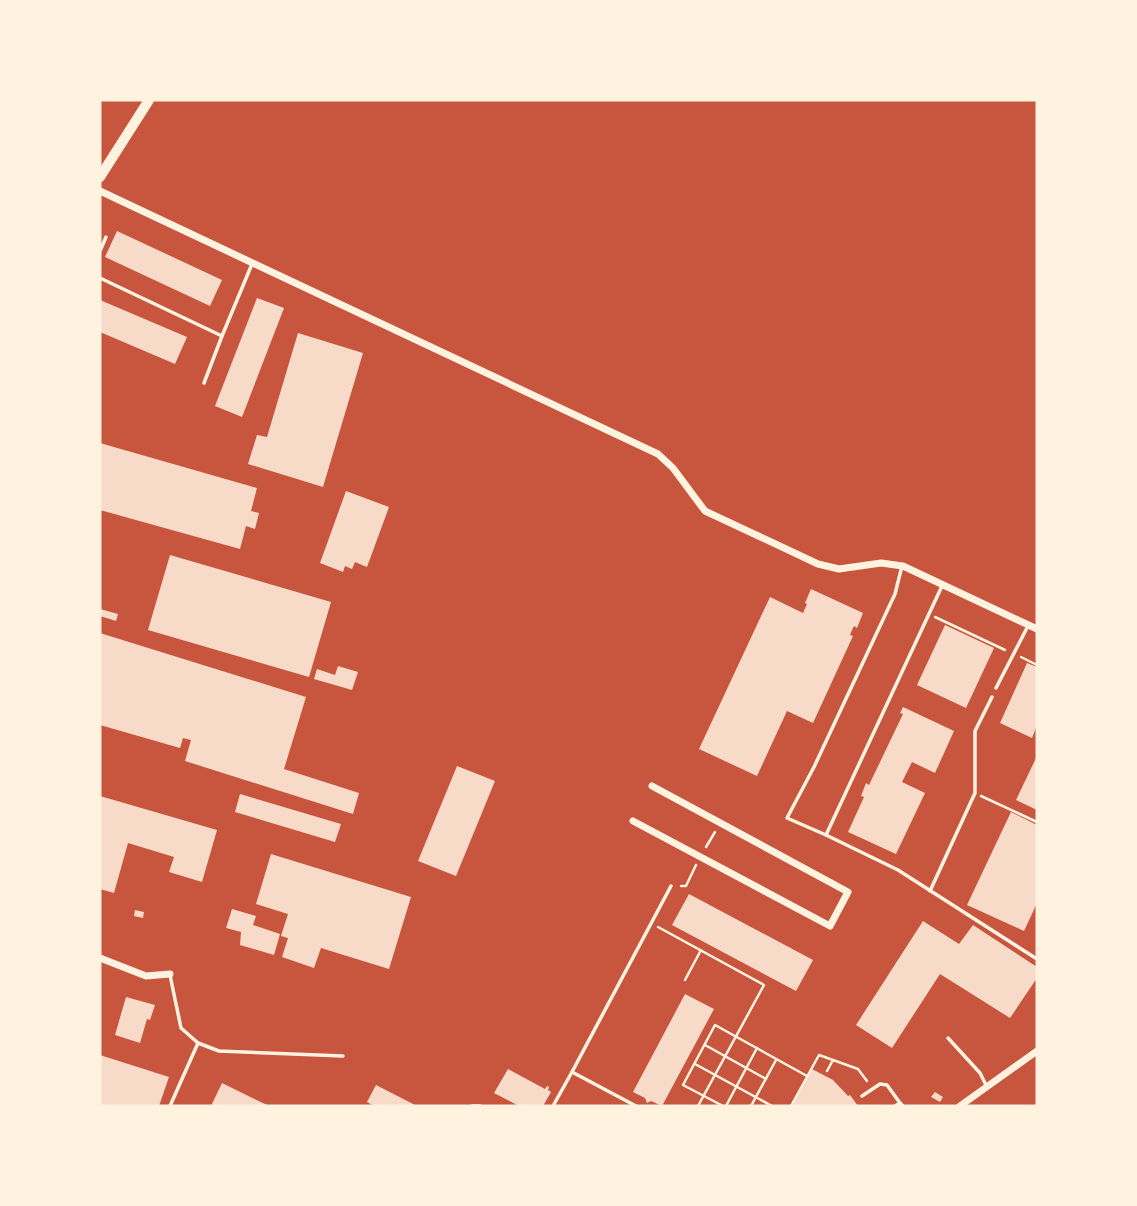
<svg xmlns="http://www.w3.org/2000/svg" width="1137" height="1206" font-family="'Alegreya Sans',sans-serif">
	<rect width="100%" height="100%" fill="#c8553d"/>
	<g fill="#f7dbc8">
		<polygon points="117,231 222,280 210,306 105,257"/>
		<polygon points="257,298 284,308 242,417 215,406"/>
		<polygon points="100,300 187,337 175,364 100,332"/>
		<polygon points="298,333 363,353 323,487 248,464 257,435 267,437"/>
		<polygon points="100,443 257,488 251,511 259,513 255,529 246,526 240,549 100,510"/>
		<polygon points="346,491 389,507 367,567 355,562 352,569 345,566 343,572 320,563"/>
		<polygon points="170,555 331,602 309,677 148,630"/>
		<polygon points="811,589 863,613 857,628 854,626 852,630 850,635 853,636 813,723 787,711 757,776 699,749 770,597 803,613 807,604 805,603"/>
		<polygon points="100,609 118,614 116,621 100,616"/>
		<polygon points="945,625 994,648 966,708 917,685"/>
		<polygon points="100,633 306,697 284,769 359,793 353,814 185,761 191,740 183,738 180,748 100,725"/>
		<polygon points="1027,663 1037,667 1037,725 1032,738 1000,723"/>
		<polygon points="338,666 358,672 352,690 314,679 317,669 335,675"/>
		<polygon points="903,707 954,731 935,773 912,762 902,782 925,793 896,854 848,832 864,797 861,796 866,783 869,785 903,714 900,713"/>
		<polygon points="1037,756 1037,810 1016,800"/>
		<polygon points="457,766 495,781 456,876 418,861"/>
		<polygon points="240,794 341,824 335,842 235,812"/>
		<polygon points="100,796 217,830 202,882 169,872 174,857 128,843 114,893 100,889"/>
		<polygon points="1011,812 1037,825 1037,903 1024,931 967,905"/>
		<polygon points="271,854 411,897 389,969 321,948 314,968 282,957 288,938 281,936 288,914 256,904"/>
		<polygon points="689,894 813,960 796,991 672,925"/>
		<polygon points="232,909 256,916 253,925 280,934 274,955 240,945 241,932 226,928"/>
		<polygon points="135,910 144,912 143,918 134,916"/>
		<polygon points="923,921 959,944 973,925 1037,967 1037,978 1010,1018 940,974 892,1048 856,1025"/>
		<polygon points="685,994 714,1009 662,1106 651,1101 647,1103 645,1098 633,1092"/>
		<polygon points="126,997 155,1005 150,1020 147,1019 140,1043 115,1035"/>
		<polygon points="100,1055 169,1077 159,1106 100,1106"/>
		<polygon points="508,1069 545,1089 547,1086 549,1087 548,1090 551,1092 543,1106 519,1106 494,1093"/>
		<polygon points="812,1069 833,1080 848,1096 850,1095 858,1106 792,1106"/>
		<polygon points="222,1083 269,1106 211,1106"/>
		<polygon points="376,1085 417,1106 374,1106 367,1102"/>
		<polygon points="935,1092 943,1097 940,1102 931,1097"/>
	</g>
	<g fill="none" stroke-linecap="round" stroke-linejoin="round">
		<g stroke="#fff3e0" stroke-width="2.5">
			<polyline points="935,617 1005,650"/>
			<polyline points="1021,657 1037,665"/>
			<polyline points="981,796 1037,822"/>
			<polyline points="706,847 715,832"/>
			<polyline points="681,886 686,886 696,865"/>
			<polyline points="658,927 764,985 698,1106"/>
			<polyline points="685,980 701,950"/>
			<polyline points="705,1045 766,1079"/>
			<polyline points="695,1064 772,1106"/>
			<polyline points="827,1071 833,1060"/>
			<polyline points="723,1106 683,1085 715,1025 807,1076"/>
			<polyline points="726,1106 757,1048"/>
			<polyline points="751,1106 776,1060"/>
			<polyline points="791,1106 819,1055 858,1069 867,1081"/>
		</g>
		<g stroke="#fff3e0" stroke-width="3.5">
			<polyline points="100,251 106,237"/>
			<polyline points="100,278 222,336 252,264"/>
			<polyline points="204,383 222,336"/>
			<polyline points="942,586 826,835 898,870 1037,959"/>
			<polyline points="996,688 1028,626"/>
			<polyline points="826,835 787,818 814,767 895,594 902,566"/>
			<polyline points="930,891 975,793 975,731 992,697"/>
			<polyline points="170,975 181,1028 198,1043 170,1106"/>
			<polyline points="948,1038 980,1073 986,1085"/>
			<polyline points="198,1043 219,1051 343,1056"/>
			<polyline points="862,1096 880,1084 887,1085 900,1103"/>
			<polyline points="472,1106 480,1106"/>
			<polyline points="553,1106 572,1072"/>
			<polyline points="636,1106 572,1072 671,886"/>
			<polyline points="895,1106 900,1103 903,1106"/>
		</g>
		<g stroke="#fff3e0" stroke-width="7">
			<polyline points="100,191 658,454 673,468 705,511 818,564 839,569 881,563 903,566 1037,629"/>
			<polyline points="633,821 830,926 848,892 652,786"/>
			<polyline points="100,958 146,976 170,974"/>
			<polyline points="960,1106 1037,1051"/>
		</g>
		<polyline stroke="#fff3e0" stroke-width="10" points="100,177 149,100"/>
	</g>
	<rect width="1137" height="1206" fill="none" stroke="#fff3e0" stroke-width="203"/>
</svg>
